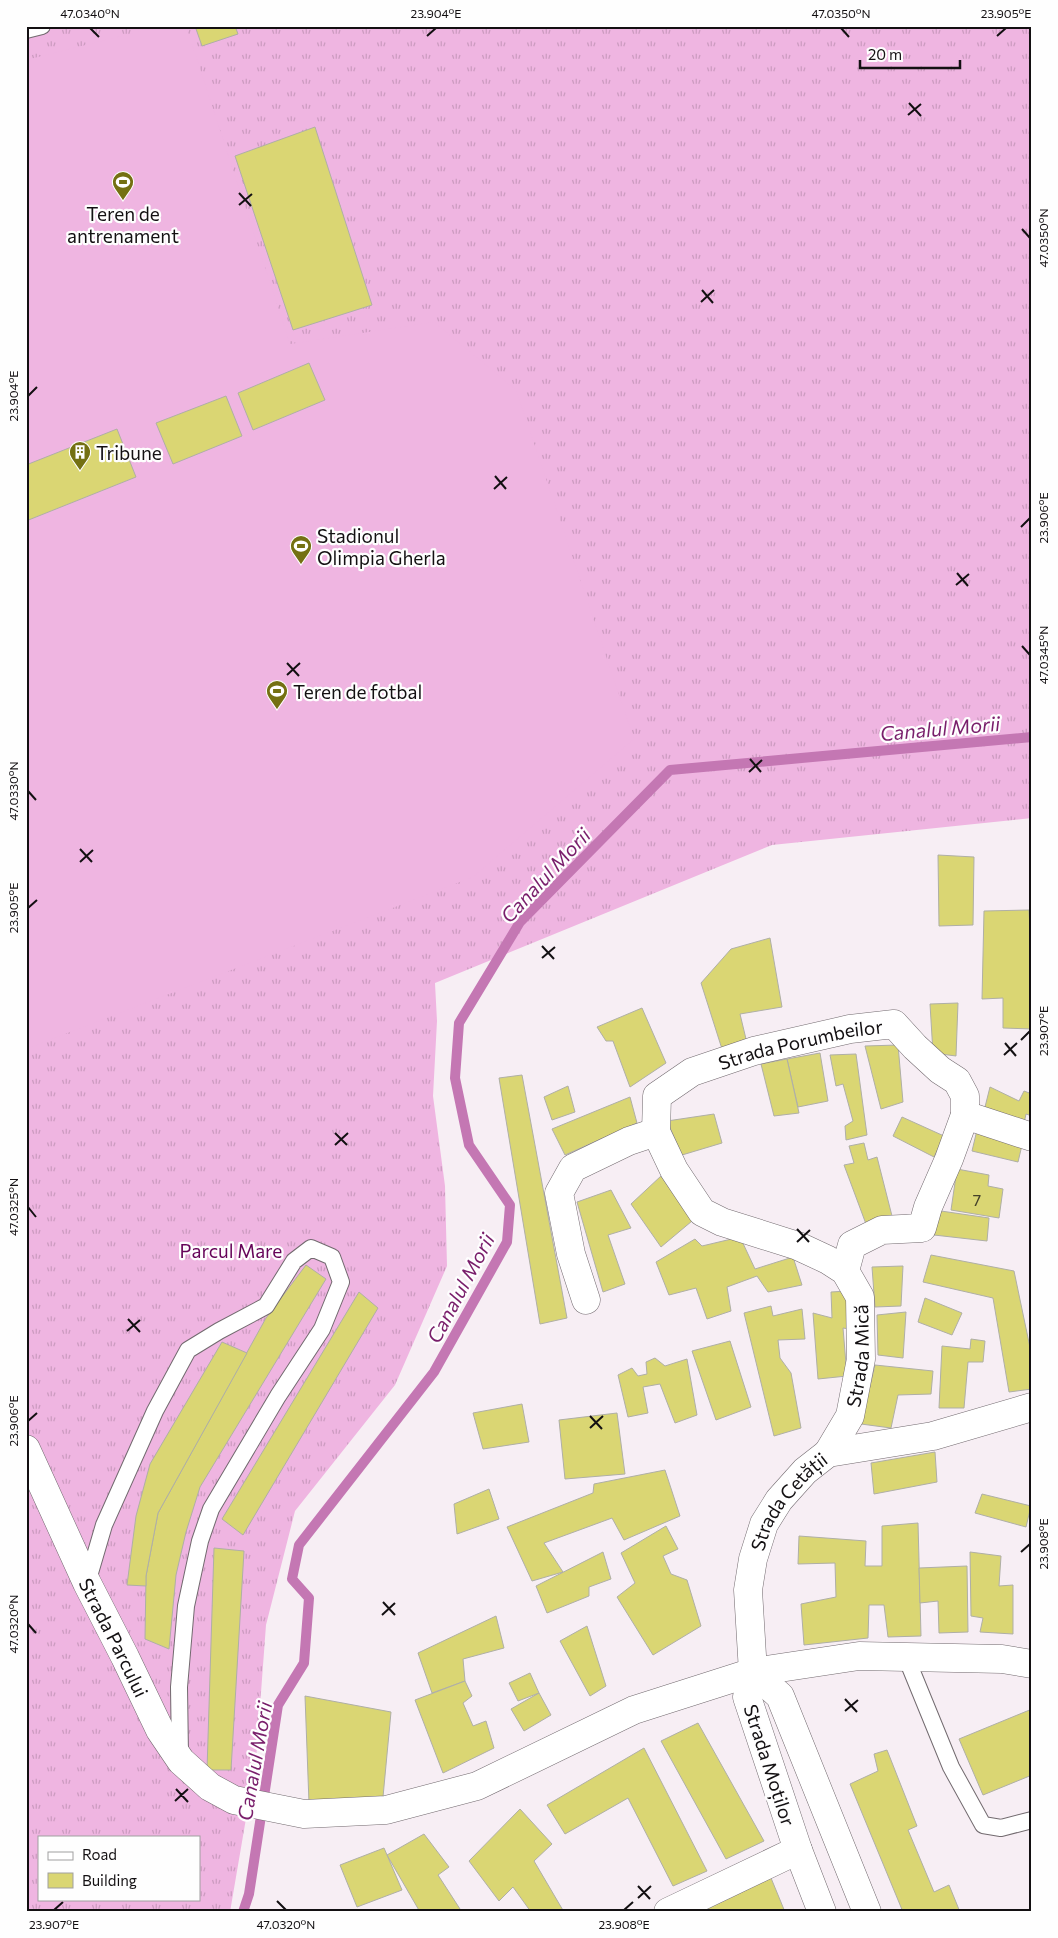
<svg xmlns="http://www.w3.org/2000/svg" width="1058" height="1938" font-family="Commissioner,sans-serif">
	<defs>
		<pattern id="grass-tufts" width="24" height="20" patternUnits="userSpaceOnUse" patternTransform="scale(1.25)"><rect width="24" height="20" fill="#efb5e1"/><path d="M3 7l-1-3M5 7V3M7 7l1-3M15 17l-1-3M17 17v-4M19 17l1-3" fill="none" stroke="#cc9bc0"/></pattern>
	</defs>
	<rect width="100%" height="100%" fill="#f7eef4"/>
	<path fill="url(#grass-tufts)" fill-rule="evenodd" d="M26,26H1032V818L772,845L435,983L437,1021L433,1096L445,1186L447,1266L395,1385L295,1511L266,1625L256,1760L230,1912H26ZM39,1837H199V1899H39Z"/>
	<polygon fill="#efb5e1" points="161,26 186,26 290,344 434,322 516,390 634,739 473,877 26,1049 26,60"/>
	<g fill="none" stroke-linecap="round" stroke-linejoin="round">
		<polyline stroke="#c477b3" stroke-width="10" points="243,1912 249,1894 278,1705 304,1663 309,1598 292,1579 299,1545 434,1372 507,1242 510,1205 469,1145 455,1078 459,1023 520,922 670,770 1032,737"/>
	</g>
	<g fill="#dad673" stroke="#afafa6">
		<polygon points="195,26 235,26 238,34 202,46"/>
		<polygon points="315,127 372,305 293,330 235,156"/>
		<polygon points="309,363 325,400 253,430 238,393"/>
		<polygon points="226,396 242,436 173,464 156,423"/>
		<polygon points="117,429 136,477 26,521 26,465"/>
		<polygon points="938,855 974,857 973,925 939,926"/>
		<polygon points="1029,910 1032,967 1032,1029 1003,1028 1003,998 982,999 984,911"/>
		<polygon points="770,938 782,1007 740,1014 746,1039 722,1049 701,983 731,949"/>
		<polygon points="958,1003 956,1056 933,1053 930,1004"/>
		<polygon points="642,1008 666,1063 630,1087 613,1041 606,1041 597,1027"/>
		<polygon points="898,1045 903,1102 881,1109 865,1046"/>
		<polygon points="820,1053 828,1101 798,1107 787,1059"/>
		<polygon points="856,1054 867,1135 846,1140 845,1126 853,1121 843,1084 836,1086 830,1055"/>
		<polygon points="787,1059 799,1113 774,1116 761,1064"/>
		<polygon points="522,1075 567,1318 540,1324 499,1078"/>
		<polygon points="568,1086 575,1112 552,1120 544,1097"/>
		<polygon points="990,1087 1019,1101 1024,1091 1032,1094 1032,1116 1026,1114 1023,1128 983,1115"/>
		<polygon points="630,1097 637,1123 565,1155 552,1129"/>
		<polygon points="714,1114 722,1143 682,1155 667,1121"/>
		<polygon points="902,1117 944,1136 934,1157 893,1136"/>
		<polygon points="977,1130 1023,1141 1018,1162 972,1151"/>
		<polygon points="864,1143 868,1160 877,1157 892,1216 866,1224 844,1165 854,1163 849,1146"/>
		<polygon points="957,1169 989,1175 988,1186 1003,1189 999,1218 951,1210"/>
		<polygon points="661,1176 692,1221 661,1247 631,1204"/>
		<polygon points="611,1190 631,1228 608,1235 625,1284 603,1292 577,1202"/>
		<polygon points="941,1211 989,1218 987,1241 934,1235"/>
		<polygon points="740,1237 755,1269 793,1257 802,1285 768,1292 757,1276 727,1287 731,1311 707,1319 696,1288 669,1295 656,1262 695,1239 702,1246"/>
		<polygon points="931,1255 1014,1271 1032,1357 1032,1389 1009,1392 993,1298 923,1282"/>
		<polygon points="306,1265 326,1279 200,1487 186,1532 176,1575 169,1649 145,1639 146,1576 158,1513 266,1318"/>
		<polygon points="903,1266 901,1306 875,1307 872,1267"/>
		<polygon points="847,1291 849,1329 843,1328 847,1376 818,1379 813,1313 832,1318 831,1292"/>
		<polygon points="359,1292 378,1308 243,1535 222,1519"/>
		<polygon points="925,1298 962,1313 952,1335 918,1322"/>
		<polygon points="771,1306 773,1316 802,1309 805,1339 778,1340 780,1358 791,1373 801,1428 774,1436 744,1313"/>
		<polygon points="906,1312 903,1358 878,1355 877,1315"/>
		<polygon points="971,1339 985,1341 983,1362 968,1362 964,1408 939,1408 942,1346 970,1349"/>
		<polygon points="730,1341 751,1407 716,1420 692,1351"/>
		<polygon points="222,1342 247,1353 158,1513 146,1576 146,1586 127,1585 136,1516 150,1464"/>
		<polygon points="655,1358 665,1366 687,1359 697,1415 675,1423 660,1384 643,1387 648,1413 628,1417 618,1375 632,1368 638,1376 647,1374 646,1362"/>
		<polygon points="875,1365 933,1371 931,1394 898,1395 891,1428 861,1424"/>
		<polygon points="522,1404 529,1442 483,1449 473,1413"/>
		<polygon points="617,1413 625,1474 565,1479 559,1420"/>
		<polygon points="935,1452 937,1482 874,1494 871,1463"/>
		<polygon points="665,1470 680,1516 624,1540 612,1518 544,1543 563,1572 532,1581 507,1527 593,1493 594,1484"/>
		<polygon points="489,1489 499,1519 457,1534 454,1504"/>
		<polygon points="982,1494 1031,1506 1026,1527 975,1513"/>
		<polygon points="918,1523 921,1636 888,1637 884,1605 869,1605 868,1638 804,1645 801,1604 836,1597 835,1563 798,1564 799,1536 866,1541 865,1566 882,1566 882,1526"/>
		<polygon points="666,1526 678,1549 663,1556 671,1574 687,1580 701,1626 653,1655 617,1597 635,1583 621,1553"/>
		<polygon points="214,1548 244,1551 231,1770 207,1770"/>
		<polygon points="603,1552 611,1579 589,1587 589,1596 547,1613 536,1586"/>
		<polygon points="970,1552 1001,1556 999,1586 1013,1585 1013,1634 980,1632 983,1618 971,1616"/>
		<polygon points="967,1566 968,1632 939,1633 938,1601 920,1603 919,1568"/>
		<polygon points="496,1616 504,1648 463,1659 465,1681 432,1693 418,1653"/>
		<polygon points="587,1626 606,1686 590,1696 560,1641"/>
		<polygon points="530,1673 539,1693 518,1701 509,1683"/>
		<polygon points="465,1681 472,1696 463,1703 473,1726 486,1721 494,1748 443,1773 415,1700"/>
		<polygon points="539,1693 551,1715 524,1731 511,1709"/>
		<polygon points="305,1696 391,1712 383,1797 309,1803"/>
		<polygon points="1032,1709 1032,1775 983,1795 959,1739"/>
		<polygon points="698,1723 764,1841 726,1859 661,1741"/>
		<polygon points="644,1748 707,1871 673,1886 628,1798 565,1834 547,1805"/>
		<polygon points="887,1750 917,1826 908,1830 934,1892 949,1885 960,1912 903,1912 850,1784 878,1771 874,1754"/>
		<polygon points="520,1809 552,1844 534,1861 564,1912 531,1912 513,1887 499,1901 469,1861"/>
		<polygon points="424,1834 449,1867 438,1875 460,1909 456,1912 420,1912 387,1855"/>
		<polygon points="384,1848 402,1890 357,1907 340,1865"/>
		<polygon points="771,1878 785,1912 701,1912"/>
	</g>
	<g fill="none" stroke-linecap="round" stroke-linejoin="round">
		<g stroke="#726a6f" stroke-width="18">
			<g id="service">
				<polyline points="26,30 42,26"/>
				<polyline points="87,1583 104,1525 155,1411 188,1350 219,1331 266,1306 294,1261 311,1248 332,1257 341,1282 322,1329 278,1396 211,1509 200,1541 186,1606 179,1687 180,1756"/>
				<polyline points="906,1657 951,1767 983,1825 1001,1828 1032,1820"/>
			</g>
		</g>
		<g stroke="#726a6f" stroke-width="29">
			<g id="minor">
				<polyline points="965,1115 1032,1137"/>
				<polyline points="586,1300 571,1254 559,1193 573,1168 629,1141 656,1132"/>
				<path id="s1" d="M26,1449L87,1583L125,1657L160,1730L181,1761L210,1787L234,1800L304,1814L386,1810L477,1786L634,1710L753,1672L859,1656L1002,1659L1032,1664"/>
				<path id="s2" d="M828,1453L850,1416L861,1359L860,1297L845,1271L828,1260L798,1246L722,1222L702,1212L674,1170L656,1132L657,1096L692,1072L754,1051L850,1029L894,1024L915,1047L940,1070L957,1081L965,1096V1115L949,1159L928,1207L922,1228L882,1230L852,1245L845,1271"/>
				<polyline points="753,1672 780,1696 867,1912"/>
				<polyline points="668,1912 798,1850"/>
				<path id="s3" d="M822,1912L798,1850L747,1697L753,1672L748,1590L753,1559L764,1524L779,1500L805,1471L828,1453L933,1436L1032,1407"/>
			</g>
		</g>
		<use href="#service" stroke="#fff" stroke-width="16"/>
		<use href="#minor" stroke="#fff" stroke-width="28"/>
	</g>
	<path fill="none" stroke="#131012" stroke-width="2" d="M90,28L99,37M841,28L849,37M427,36L436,28M997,36L1006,28M909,103L921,116M908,115L921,104M239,193L251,206M239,205L252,194M1022,229L1030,238M702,290L713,303M701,302L714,290M28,396L37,387M495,476L506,489M494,489L507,477M1021,527L1030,518M957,573L968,586M956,585L969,574M1022,646L1030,655M287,663L299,676M287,675L300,663M750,759L761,772M749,772L762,760M28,791L36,800M80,849L92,862M80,862L93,850M28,908L37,900M542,946L554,959M542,958L555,947M1021,1040L1030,1031M1005,1043L1016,1056M1004,1055L1017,1043M335,1133L347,1145M335,1145L348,1133M28,1207L36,1217M797,1229L809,1242M797,1242L810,1230M128,1319L140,1332M127,1331L140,1320M590,1416L602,1429M28,1421L37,1413M590,1428L603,1416M1021,1552L1030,1544M383,1602L395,1615M382,1615L395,1603M28,1624L36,1633M845,1699L857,1712M845,1711L858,1700M176,1789L188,1802M175,1801L188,1789M638,1886L650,1899M638,1898L651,1886M277,1901L286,1910M54,1910L63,1902M624,1910L633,1902"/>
	<defs>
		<g id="stadium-pin" transform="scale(1.125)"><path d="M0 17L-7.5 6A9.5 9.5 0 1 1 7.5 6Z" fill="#747012" stroke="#fefefe"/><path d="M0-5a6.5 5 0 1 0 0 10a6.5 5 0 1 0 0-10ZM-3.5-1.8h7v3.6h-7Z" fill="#fff"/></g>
		<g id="building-pin" transform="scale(1.125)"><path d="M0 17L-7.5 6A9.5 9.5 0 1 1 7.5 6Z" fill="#747012" stroke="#fefefe"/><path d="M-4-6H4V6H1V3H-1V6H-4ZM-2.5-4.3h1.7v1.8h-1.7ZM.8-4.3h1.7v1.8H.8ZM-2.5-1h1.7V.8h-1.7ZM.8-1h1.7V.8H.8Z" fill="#fff"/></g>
	</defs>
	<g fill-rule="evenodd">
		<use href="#stadium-pin" x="123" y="182"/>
		<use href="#building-pin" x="80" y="452"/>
		<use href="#stadium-pin" x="301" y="546"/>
		<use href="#stadium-pin" x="277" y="691"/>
	</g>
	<g text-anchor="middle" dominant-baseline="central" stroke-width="4.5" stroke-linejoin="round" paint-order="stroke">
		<g font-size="16" fill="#45422a">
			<text x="977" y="1199">7</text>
		</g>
		<g font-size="19" fill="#131012" stroke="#fefefe" text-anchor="start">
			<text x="123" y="213" text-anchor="middle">Teren de<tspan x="123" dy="22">antrenament</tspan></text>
			<text x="96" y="452">Tribune</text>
			<text x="317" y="535">Stadionul<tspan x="317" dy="22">Olimpia Gherla</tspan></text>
			<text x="293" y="691">Teren de fotbal</text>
		</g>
		<g font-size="19" fill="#131012" stroke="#fefefe">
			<text stroke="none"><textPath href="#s2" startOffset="632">Strada Porumbeilor</textPath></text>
			<text stroke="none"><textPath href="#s2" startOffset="104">Strada Mică</textPath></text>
			<text stroke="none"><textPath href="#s3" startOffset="436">Strada Cetății</textPath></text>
			<text stroke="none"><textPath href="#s1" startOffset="208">Strada Parcului</textPath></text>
			<text transform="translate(770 1765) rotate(72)">Strada Moților</text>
		</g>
		<g font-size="19" fill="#660459" stroke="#fefefe">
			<text x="231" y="1250">Parcul Mare</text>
		</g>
		<g font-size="20" font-style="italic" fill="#791e6b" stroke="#fefefe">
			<text transform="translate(940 728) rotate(-5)">Canalul Morii</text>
			<text transform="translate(545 875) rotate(-47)">Canalul Morii</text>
			<text transform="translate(460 1288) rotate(-62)">Canalul Morii</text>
			<text transform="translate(254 1761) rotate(-80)">Canalul Morii</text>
		</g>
	</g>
	<rect width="1058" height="1938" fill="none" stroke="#fefefe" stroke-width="55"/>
	<rect x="38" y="1836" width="162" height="65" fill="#fefefe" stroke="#a09fa0"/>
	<rect x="48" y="1852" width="25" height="8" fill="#ffffff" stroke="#a09fa0"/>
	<text x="82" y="1860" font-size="15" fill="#131012">Road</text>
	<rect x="48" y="1873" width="25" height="15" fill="#dad673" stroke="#a09fa0"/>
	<text x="82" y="1886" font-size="15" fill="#131012">Building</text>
	<path d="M860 60v8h100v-8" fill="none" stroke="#131012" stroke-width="2.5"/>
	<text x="868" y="60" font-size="15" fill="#131012" stroke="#fefefe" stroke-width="4" paint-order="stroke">20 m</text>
	<rect x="28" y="28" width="1002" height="1882" fill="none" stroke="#131012" stroke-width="2"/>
	<g font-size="12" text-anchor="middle" fill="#131012">
		<text x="90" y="18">47.0340°N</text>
		<text x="436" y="18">23.904°E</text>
		<text x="841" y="18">47.0350°N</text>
		<text x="1006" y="18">23.905°E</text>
		<text transform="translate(1044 238) rotate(-90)" y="4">47.0350°N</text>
		<text transform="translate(14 396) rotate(-90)" y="4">23.904°E</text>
		<text transform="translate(1044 518) rotate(-90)" y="4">23.906°E</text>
		<text transform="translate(1044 655) rotate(-90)" y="4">47.0345°N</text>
		<text transform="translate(14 791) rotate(-90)" y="4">47.0330°N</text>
		<text transform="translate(14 908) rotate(-90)" y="4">23.905°E</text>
		<text transform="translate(1044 1031) rotate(-90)" y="4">23.907°E</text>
		<text transform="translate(14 1207) rotate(-90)" y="4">47.0325°N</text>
		<text transform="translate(14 1421) rotate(-90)" y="4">23.906°E</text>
		<text transform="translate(1044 1544) rotate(-90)" y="4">23.908°E</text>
		<text transform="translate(14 1624) rotate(-90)" y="4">47.0320°N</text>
		<text x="54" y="1929">23.907°E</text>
		<text x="286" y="1929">47.0320°N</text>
		<text x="624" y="1929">23.908°E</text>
	</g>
</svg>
